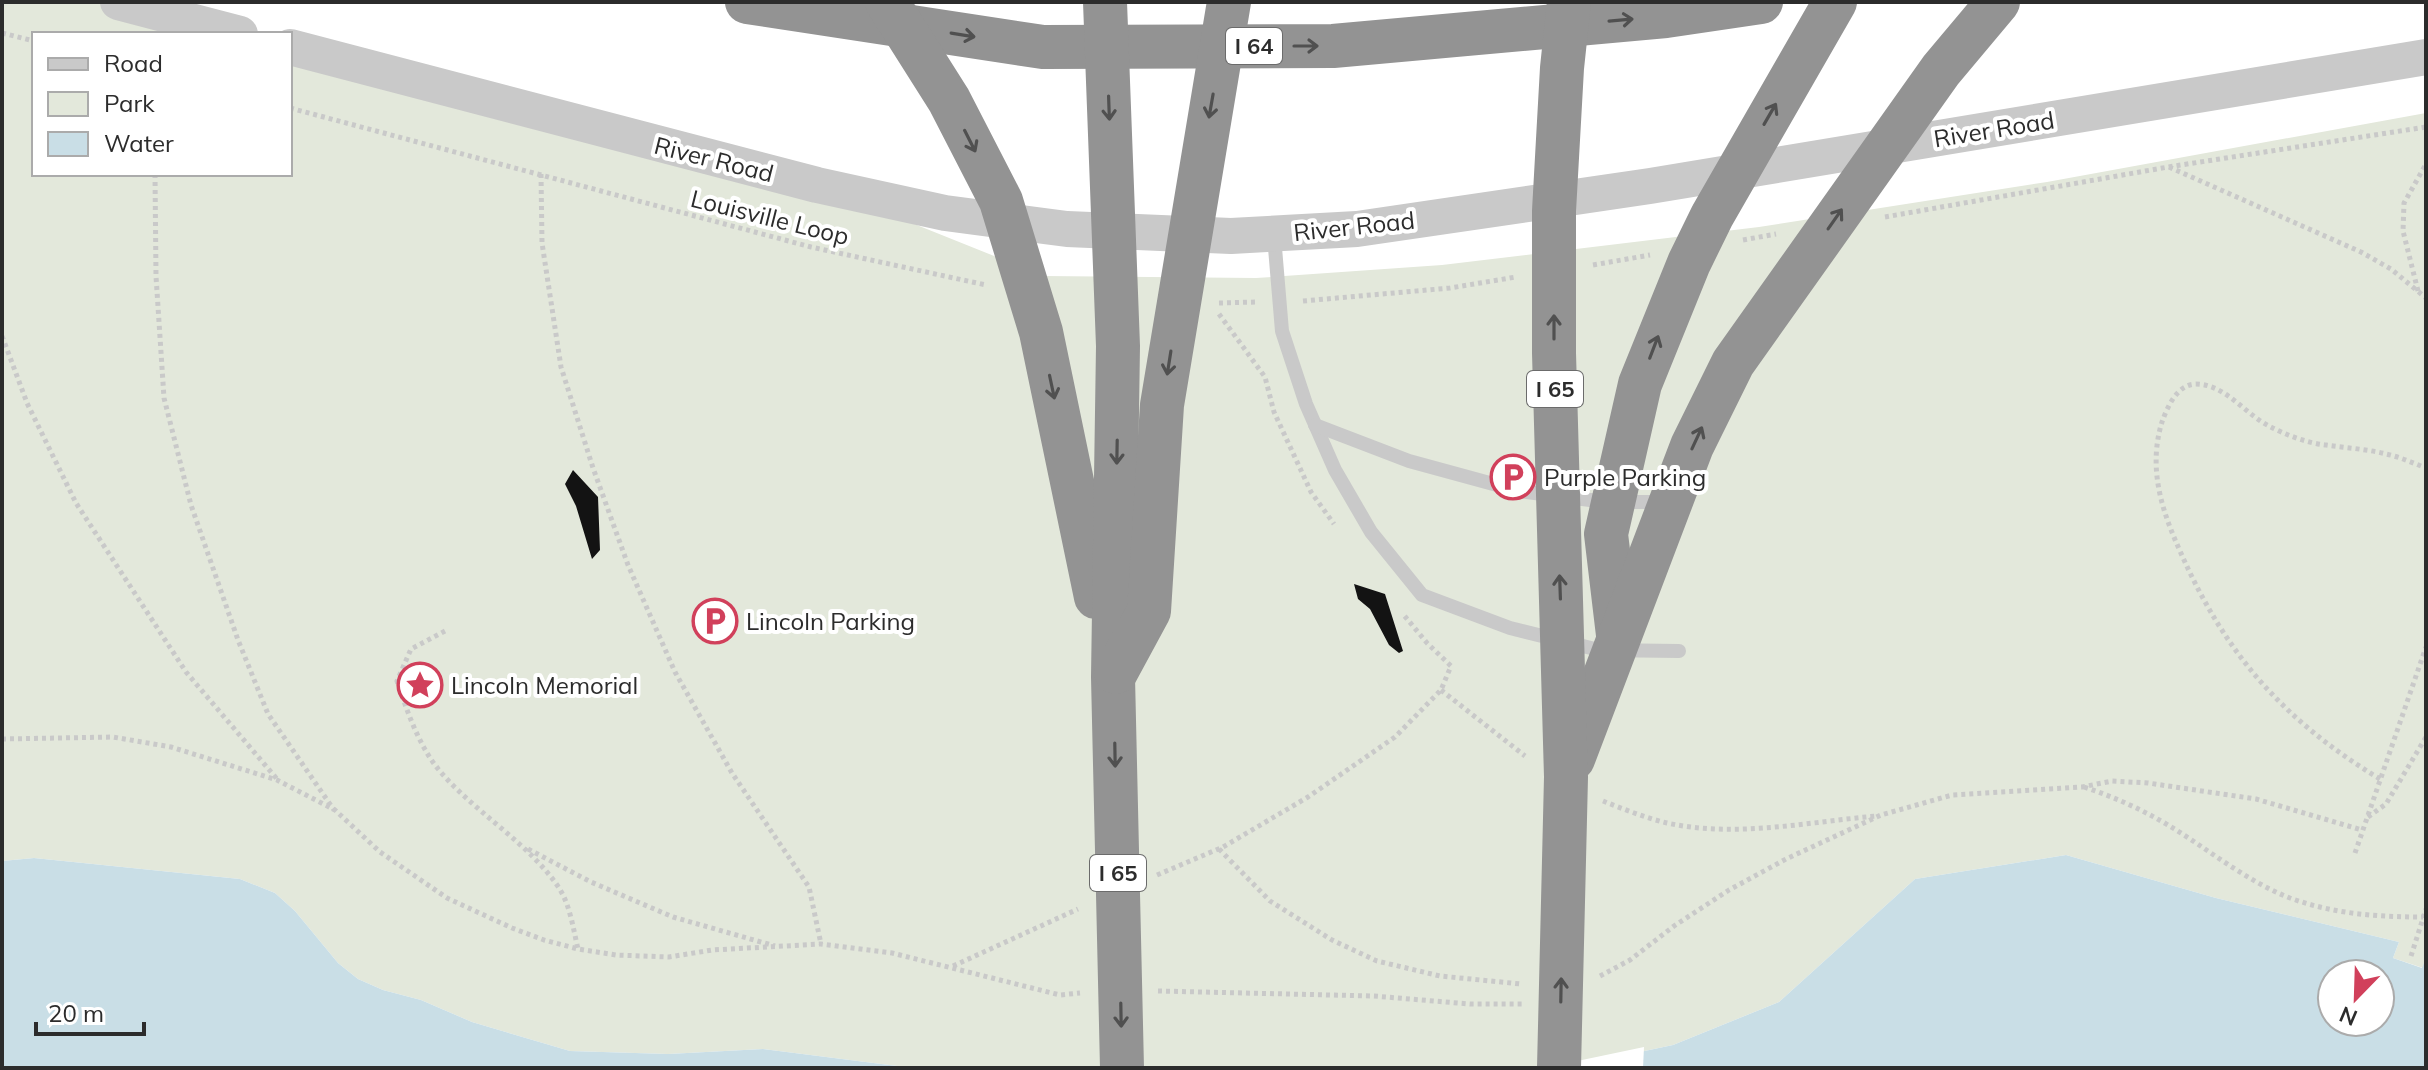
<svg xmlns="http://www.w3.org/2000/svg" width="2428" height="1070" font-family="Mulish,sans-serif">
	<rect width="100%" height="100%" fill="#fff"/>
	<polygon fill="#e3e8db" points="2,2 107,2 231,34 34,34 34,174 290,174 290,49 817,185 1044,276 1256,278 1442,265 1759,227 2047,182 2426,113 2426,958 2423,968 2393,958 2399,942 2216,898 2066,855 1915,879 1779,1002 1673,1045 1564,1068 913,1068 763,1049 668,1054 570,1051 472,1022 421,1000 383,990 358,979 338,963 295,911 275,893 240,879 34,858 2,861"/>
	<g fill="#c9dee6" fill-rule="evenodd">
		<path d="M2066,855L2216,898L2399,942L2393,958L2422,968L2426,958V1068H1564L1673,1045L1779,1002L1915,879ZM2332,974H2380V1022H2332Z"/>
		<polygon points="34,858 240,879 275,893 295,911 338,963 358,979 383,990 421,1000 472,1022 570,1051 668,1054 763,1049 913,1068 2,1068 2,861"/>
	</g>
	<polygon fill="#fff" points="1644,1047 1643,1068 1560,1068 1563,1064"/>
	<g fill="#131313">
		<polygon points="573,470 598,497 600,550 592,559 576,506 565,484"/>
		<polygon points="1354,584 1385,594 1403,651 1399,653 1389,645 1370,609 1358,599"/>
	</g>
	<g fill="none" stroke-linecap="round" stroke-linejoin="round">
		<g stroke="#c9c9c9" stroke-width="5" stroke-dasharray="4 4" stroke-linecap="butt">
			<polyline points="2,33 34,41"/>
			<polyline points="290,108 811,247 986,285"/>
			<polyline points="2169,167 2361,252 2391,269 2426,298"/>
			<polyline points="155,174 156,276 164,398 191,505 238,640 268,714 334,810"/>
			<polyline points="541,174 542,243 561,367 593,468 628,565 675,672 732,773 809,887 821,944"/>
			<polyline points="1885,217 2168,167 2426,127"/>
			<polyline points="1743,240 1776,234"/>
			<polyline points="1593,265 1650,255"/>
			<polyline points="2418,291 2403,231 2404,203 2426,164"/>
			<polyline points="1303,301 1450,288 1516,277"/>
			<polyline points="1219,303 1257,302"/>
			<polyline points="1219,314 1265,377 1274,412 1311,492 1334,524"/>
			<polyline points="2,336 27,403 76,503 186,672 277,779"/>
			<path d="M445,631L411,649L397,681C407,711 419,746 439,770C474,812 525,840 557,885C570,903 573,928 578,949"/>
			<polyline points="1441,690 1525,756"/>
			<polyline points="2,739 113,737 171,747 277,780 335,810 380,852 447,898 512,928 544,940 578,949 616,955 669,957 712,950 821,944 892,953 1060,995 1080,993"/>
			<path d="M2380,779C2284,721 2225,654 2180,551C2161,509 2148,467 2162,422C2167,408 2177,384 2196,384C2225,384 2245,414 2269,426C2286,435 2307,443 2326,445C2346,448 2367,449 2386,454C2400,457 2413,463 2426,468"/>
			<path d="M2084,787C2114,797 2141,809 2168,825C2208,849 2246,881 2290,898C2334,914 2377,917 2423,917"/>
			<path d="M1603,801C1623,809 1646,818 1667,823C1735,838 1808,822 1876,816"/>
			<polyline points="2368,817 2386,804 2426,737"/>
			<polyline points="528,849 591,882 673,917 775,946"/>
			<polyline points="1219,849 1270,901 1332,940 1377,961 1440,976 1521,984"/>
			<polyline points="2355,853 2426,647"/>
			<polyline points="1157,875 1223,847 1308,797 1395,737 1441,690 1451,666 1427,643 1403,614"/>
			<polyline points="2411,956 2426,909"/>
			<polyline points="953,966 1078,909"/>
			<polyline points="1600,976 1630,960 1674,926 1729,890 1786,859 1881,815 1952,795 2082,787 2112,781 2148,783 2256,799 2362,830"/>
			<polyline points="1158,991 1374,996 1470,1004 1523,1004"/>
		</g>
		<g stroke="#c9c9c9" stroke-width="14">
			<polyline points="1274,236 1282,331 1306,404 1335,470 1371,532 1422,595 1510,628 1599,650 1679,651"/>
			<polyline points="1315,425 1409,461 1519,491 1606,502 1663,502"/>
		</g>
		<g stroke="#c9c9c9" stroke-width="36">
			<polyline points="118,2 240,34"/>
			<polyline points="290,47 817,185 945,213 1067,229 1231,236 1357,229 1650,186 2426,57"/>
		</g>
		<polyline stroke="#939393" stroke-width="44" points="747,2 1043,47 1333,46 1666,16 1761,2"/>
		<g stroke="#939393" stroke-width="44">
			<polyline points="887,2 949,100 1001,201 1041,332 1096,597"/>
			<polyline points="1105,2 1118,346 1113,677 1122,1068"/>
			<polyline points="1618,635 1606,534 1640,384 1689,263 1712,216 1835,2"/>
			<polyline points="1116,672 1149,611 1162,405 1229,2"/>
			<polyline points="1573,759 1692,446 1733,363 1941,70 1998,2"/>
			<polyline points="1559,1068 1566,777 1554,353 1554,211 1562,68 1569,2"/>
		</g>
	</g>
	<defs><path id="oneway-shaft" d="M-6 0H5M1.5-3L5.5 0L1.5 3" fill="none" stroke-width="1.6" stroke-linecap="round" stroke-linejoin="round" transform="scale(2)"/></defs>
	<g stroke="#505050">
		<use href="#oneway-shaft" transform="translate(1621 20) rotate(-5)"/>
		<use href="#oneway-shaft" transform="translate(963 35) rotate(9)"/>
		<use href="#oneway-shaft" transform="translate(1306 46)"/>
		<use href="#oneway-shaft" transform="translate(1211 106) rotate(100)"/>
		<use href="#oneway-shaft" transform="translate(1109 108) rotate(88)"/>
		<use href="#oneway-shaft" transform="translate(1770 114) rotate(-60)"/>
		<use href="#oneway-shaft" transform="translate(970 141) rotate(63)"/>
		<use href="#oneway-shaft" transform="translate(1835 219) rotate(-55)"/>
		<use href="#oneway-shaft" transform="translate(1554 327) rotate(-90)"/>
		<use href="#oneway-shaft" transform="translate(1654 347) rotate(-69)"/>
		<use href="#oneway-shaft" transform="translate(1169 363) rotate(99)"/>
		<use href="#oneway-shaft" transform="translate(1052 387) rotate(78)"/>
		<use href="#oneway-shaft" transform="translate(1697 438) rotate(-65)"/>
		<use href="#oneway-shaft" transform="translate(1117 452) rotate(91)"/>
		<use href="#oneway-shaft" transform="translate(1560 587) rotate(-92)"/>
		<use href="#oneway-shaft" transform="translate(1115 755) rotate(89)"/>
		<use href="#oneway-shaft" transform="translate(1561 990) rotate(-89)"/>
		<use href="#oneway-shaft" transform="translate(1121 1015) rotate(89)"/>
	</g>
	<defs>
		<g id="parking-ring" transform="scale(2.3)"><circle r="9.5" fill="#fff" stroke="#d1405b" stroke-width="1.5"/><path d="M-3.5-5.5H1a3.5 3.5 0 0 1 0 7H-1V5.5H-3.5ZM-1-3.4V-.6H.8a1.4 1.4 0 0 0 0-2.8Z" fill="#d1405b"/></g>
		<g id="sight-ring" transform="scale(2.3)"><circle r="9.5" fill="#fff" stroke="#d1405b" stroke-width="1.5"/><path d="M0-6L1.8-2.2L6-1.7L2.9 1.2L3.7 5.4L0 3.3L-3.7 5.4L-2.9 1.2L-6-1.7L-1.8-2.2Z" fill="#d1405b"/></g>
	</defs>
	<g fill-rule="evenodd">
		<use href="#parking-ring" x="1513" y="477"/>
		<use href="#parking-ring" x="715" y="621"/>
		<use href="#sight-ring" x="420" y="685"/>
	</g>
	<g text-anchor="middle" dominant-baseline="central" stroke-width="8" stroke-linejoin="round" paint-order="stroke">
		<g fill="#fff" stroke="#6b6b6b" stroke-width="2">
			<rect x="1226" y="28" width="56" height="36" rx="6"/>
			<rect x="1527" y="371" width="56" height="36" rx="6"/>
			<rect x="1090" y="855" width="56" height="36" rx="6"/>
		</g>
		<g font-size="22" font-weight="bold" fill="#2c2c2c">
			<text x="1254" y="46">I 64</text>
			<text x="1555" y="389">I 65</text>
			<text x="1118" y="873">I 65</text>
		</g>
		<g font-size="24" fill="#2c2c2c" stroke="#fff">
			<text transform="translate(1994 129) rotate(-9)">River Road</text>
			<text transform="translate(714 159) rotate(14)">River Road</text>
			<text transform="translate(770 217) rotate(14)">Louisville Loop</text>
			<text transform="translate(1354 226) rotate(-6)">River Road</text>
		</g>
		<g font-size="24" fill="#2c2c2c" stroke="#fff" text-anchor="start">
			<text x="1544" y="477">Purple Parking</text>
			<text x="746" y="621">Lincoln Parking</text>
			<text x="451" y="685">Lincoln Memorial</text>
		</g>
	</g>
	<rect width="2428" height="1070" fill="none" stroke="#2c2c2c" stroke-width="8"/>
	<rect x="32" y="32" width="260" height="144" fill="#ffffff" stroke="#ababab" stroke-width="2"/>
	<rect x="48" y="58" width="40" height="12" fill="#c9c9c9" stroke="#ababab" stroke-width="2"/>
	<text x="104" y="72" font-size="24" fill="#2c2c2c">Road</text>
	<rect x="48" y="92" width="40" height="24" fill="#e3e8db" stroke="#ababab" stroke-width="2"/>
	<text x="104" y="112" font-size="24" fill="#2c2c2c">Park</text>
	<rect x="48" y="132" width="40" height="24" fill="#c9dee6" stroke="#ababab" stroke-width="2"/>
	<text x="104" y="152" font-size="24" fill="#2c2c2c">Water</text>
	<g transform="translate(2356 998) rotate(203)"><circle r="38" fill="#ffffff" stroke="#ababab" stroke-width="2"/>
	<path d="M0-6L14 30L0 20L-14 30Z" fill="#d1405b"/>
	<text y="-12" font-size="22" font-weight="bold" text-anchor="middle" fill="#2c2c2c">N</text>
	</g>
	<path d="M36 1022v12h108v-12" fill="none" stroke="#2c2c2c" stroke-width="4"/>
	<text x="48" y="1022" font-size="24" fill="#2c2c2c" stroke="#ffffff" stroke-width="6" paint-order="stroke">20 m</text>
</svg>
